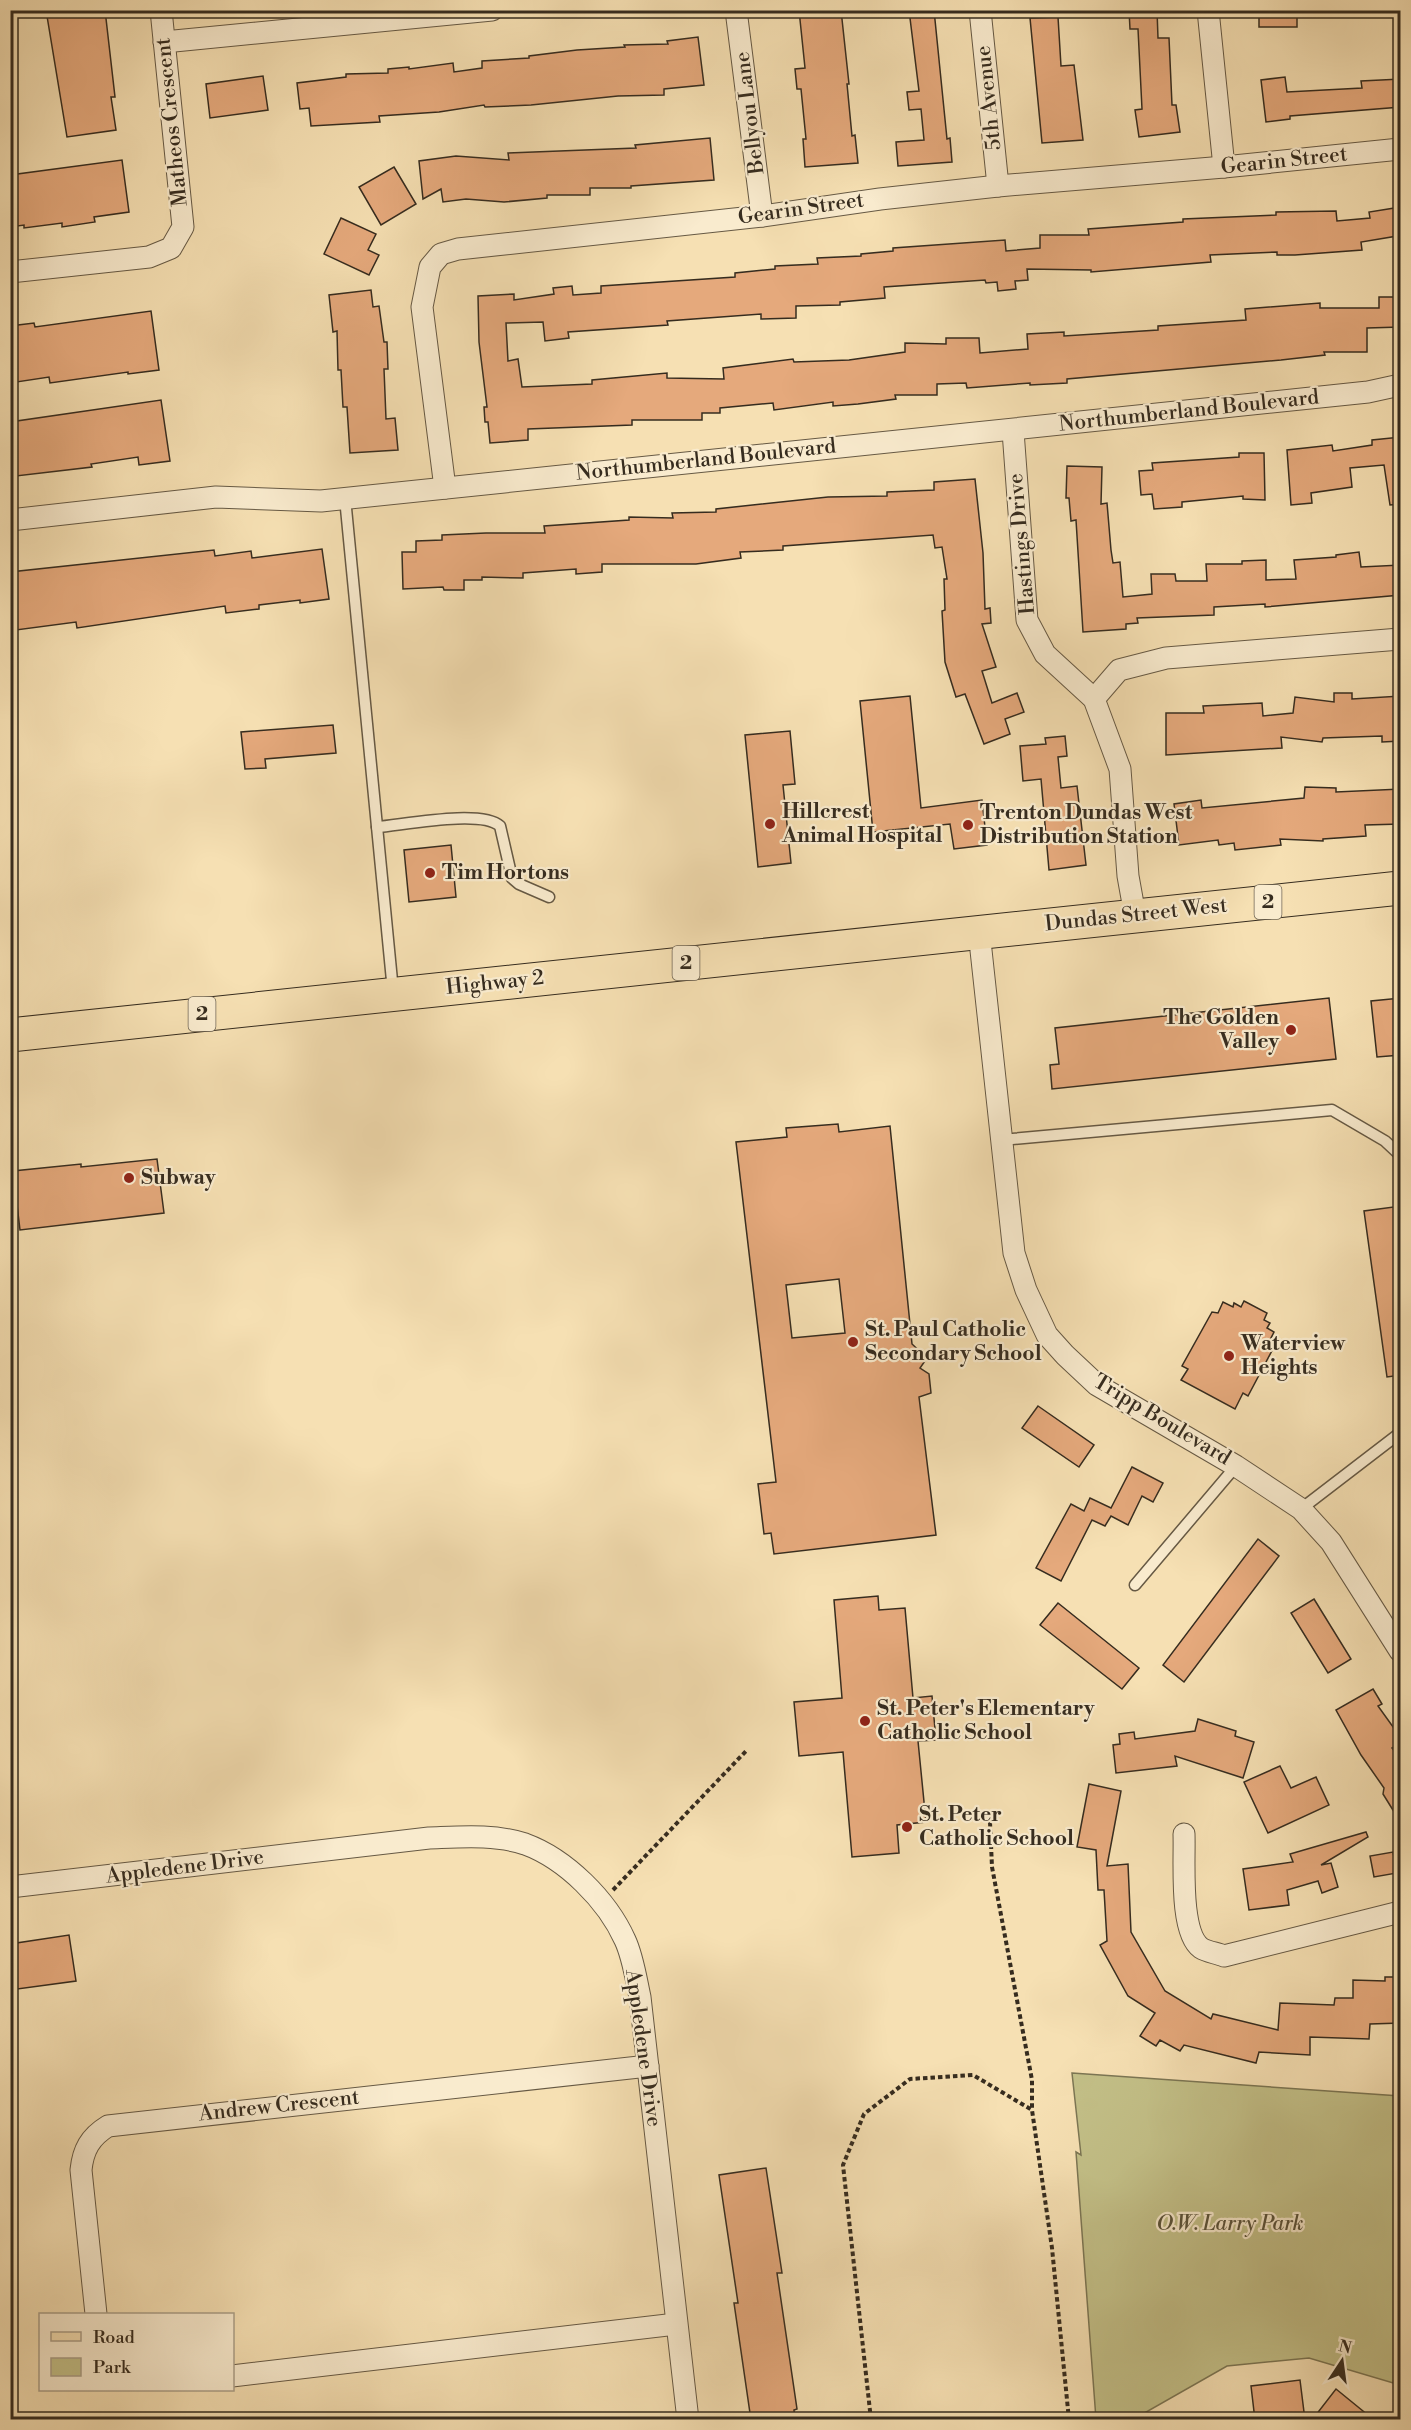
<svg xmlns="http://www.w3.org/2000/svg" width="1411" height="2430" font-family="'Libre Bodoni',serif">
	<rect width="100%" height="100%" fill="#f6e0b3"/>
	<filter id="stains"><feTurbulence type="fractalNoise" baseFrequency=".00333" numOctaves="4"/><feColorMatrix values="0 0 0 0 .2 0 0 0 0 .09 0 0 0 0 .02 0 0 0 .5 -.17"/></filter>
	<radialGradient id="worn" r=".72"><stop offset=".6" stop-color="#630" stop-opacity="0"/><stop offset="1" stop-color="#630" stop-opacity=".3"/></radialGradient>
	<polygon fill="#c3c088" stroke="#7c7654" stroke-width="1.5" points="1072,2073 1400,2096 1400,2385 1309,2358 1227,2366 1134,2419 1096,2419 1076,2152 1081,2155"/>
	<g fill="#e5a97c" stroke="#362c1f" stroke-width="1.5" fill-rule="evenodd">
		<polygon points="46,10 105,10 115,97 111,97 116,130 67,137"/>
		<polygon points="799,10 841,10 849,84 847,84 852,136 855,135 858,163 805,167 803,139 806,139 801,89 797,89 795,69 805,68"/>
		<polygon points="909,10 934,10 947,139 950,138 952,162 898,166 896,142 924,140 921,109 909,110 907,92 919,91"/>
		<polygon points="1129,10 1157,10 1158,38 1169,38 1172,105 1176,105 1180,132 1139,137 1135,110 1142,109 1138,29 1130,29"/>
		<rect x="1259" y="10" width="38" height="17"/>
		<polygon points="1058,17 1061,66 1074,65 1083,140 1042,143 1030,18"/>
		<polygon points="698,37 704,85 664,89 664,95 618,96 531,105 485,107 484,105 439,112 379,116 380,122 311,126 309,108 300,109 297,83 346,77 346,74 388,73 388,69 409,67 409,69 453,63 454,72 482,68 482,61 529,58 529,56 577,50 625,47 624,45 668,44 667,41"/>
		<polygon points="263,76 268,110 210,118 206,84"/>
		<polygon points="1285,77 1287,92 1362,88 1361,81 1401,79 1401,107 1290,116 1290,119 1266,122 1261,80"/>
		<polygon points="710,138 714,180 631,186 631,188 590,188 590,195 547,195 547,198 504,202 466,199 443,202 441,189 423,199 419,161 456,156 509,160 508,153 636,148 635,145"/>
		<polygon points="122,160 129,212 94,217 95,222 62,227 62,223 24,228 24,225 10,227 10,175"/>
		<polygon points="394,167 416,204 381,225 359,187"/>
		<polygon points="1401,207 1401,224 1396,225 1397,236 1361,242 1362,250 1295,255 1277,255 1277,252 1210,255 1211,262 1091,272 1091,270 1027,269 1028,280 1015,281 1016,289 998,291 997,282 986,283 985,280 884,287 885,298 840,302 840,305 796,306 796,318 761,319 761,314 667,321 668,325 568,332 569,338 545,341 543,322 506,323 508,361 518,359 522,387 592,384 592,380 667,373 667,378 724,379 723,368 793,359 794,362 849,360 905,352 905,343 946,344 946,338 979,338 980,353 1028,349 1027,334 1064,332 1064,336 1158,330 1158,326 1246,320 1245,309 1320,303 1320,308 1379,308 1379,297 1401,297 1401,327 1367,328 1367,352 1324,352 1325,355 1281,360 1067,379 1067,383 1030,385 1030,383 967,388 966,383 937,384 937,395 895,395 896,399 858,404 833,406 833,402 774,410 773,403 720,408 720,413 702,413 702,420 632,420 632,425 528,429 528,440 490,443 488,422 485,422 484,407 487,407 479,342 478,296 514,294 514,300 554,294 553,288 572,286 573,295 601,293 601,286 735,277 735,273 775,269 775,266 818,264 817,258 861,256 861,254 893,251 893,248 1005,240 1006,251 1040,248 1040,235 1089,235 1088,229 1183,222 1183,219 1276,215 1276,212 1336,211 1337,221 1370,218 1369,212"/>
		<polygon points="341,218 376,234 368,250 379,255 369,275 324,254"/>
		<polygon points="371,290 373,307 379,306 384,342 387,342 388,369 384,369 386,419 395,418 398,450 350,453 347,407 343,407 341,370 338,370 337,331 333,332 329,295"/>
		<polygon points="151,311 159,370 128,374 128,372 50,383 49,377 10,383 10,326 34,323 35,327"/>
		<polygon points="161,400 170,461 139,465 138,457 91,464 92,467 16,476 16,472 10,473 10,422"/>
		<polygon points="1401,437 1401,504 1390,505 1384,465 1350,468 1352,487 1311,493 1312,503 1291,505 1287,450 1332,445 1333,451 1372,445 1372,440"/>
		<polygon points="1239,453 1264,453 1265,500 1243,499 1243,496 1182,502 1182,507 1154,509 1152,494 1141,495 1139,471 1153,470 1152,463 1239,457"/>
		<polygon points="1067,466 1102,467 1101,504 1107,503 1111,550 1113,563 1120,562 1123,597 1152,594 1151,574 1175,574 1176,581 1207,581 1206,564 1242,564 1242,561 1266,560 1266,580 1296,579 1294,560 1336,557 1336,555 1359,552 1361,567 1401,565 1401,595 1265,607 1265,604 1214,607 1214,615 1137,618 1138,623 1126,624 1126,629 1083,632 1076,520 1071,521 1069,498 1066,498"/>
		<polygon points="975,479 983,553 985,609 990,608 991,623 982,624 996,667 982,671 992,703 1017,693 1024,712 1005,719 1010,734 984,744 965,694 956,697 945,662 942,611 945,610 944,579 947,579 942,547 935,548 933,535 783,546 783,550 740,552 741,558 696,564 602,564 602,572 576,574 576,569 523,573 523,578 482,577 482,580 464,580 464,590 444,590 443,587 403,589 402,552 416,552 416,541 442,540 442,535 486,533 545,533 544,526 629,520 629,517 673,518 672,513 716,512 716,509 828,497 887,496 887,492 934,490 934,482"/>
		<polygon points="322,549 329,599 300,603 300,600 259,605 259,609 226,613 225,606 77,628 76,622 16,630 10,591 10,572 214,550 215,556 251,551 252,558"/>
		<polygon points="1334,693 1352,693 1352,699 1401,696 1401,741 1382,742 1382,736 1323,738 1322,742 1281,737 1282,748 1166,755 1166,713 1204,713 1203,706 1262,703 1263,716 1293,713 1295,697 1334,702"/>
		<polygon points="910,696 921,808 982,800 987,845 954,849 950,824 873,832 860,701"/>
		<polygon points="333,725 336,753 265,759 266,768 245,769 241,732"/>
		<polygon points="790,731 795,784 783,785 791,863 758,867 745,735"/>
		<polygon points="1065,736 1067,756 1058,757 1061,788 1077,786 1086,865 1049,870 1041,779 1023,781 1020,746 1046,744 1045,738"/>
		<polygon points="1305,787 1336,788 1336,792 1401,789 1401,824 1365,825 1366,836 1323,839 1323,841 1280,839 1281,845 1235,850 1234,843 1219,845 1218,840 1179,845 1174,804 1201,800 1202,808 1304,798"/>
		<polygon points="451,845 456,897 409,902 404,850"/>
		<polygon points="1329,998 1336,1059 1052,1089 1050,1065 1059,1064 1055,1028"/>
		<polygon points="1401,998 1401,1055 1377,1057 1371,1001"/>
		<path d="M838,1124L839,1132L890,1126L912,1344L927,1358L920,1368L929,1374L931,1393L919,1397L936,1535L774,1554L771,1533L764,1534L758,1484L776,1482L736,1142L787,1137L786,1128ZM839,1279L845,1333L792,1338L786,1285Z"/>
		<polygon points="157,1159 164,1213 20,1230 13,1171 81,1164 81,1167"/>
		<polygon points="1401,1206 1401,1375 1387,1377 1364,1211"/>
		<polygon points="1244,1301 1267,1313 1264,1320 1270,1323 1267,1328 1274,1332 1269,1342 1275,1345 1248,1396 1243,1393 1235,1409 1181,1380 1188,1369 1182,1366 1212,1312 1218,1313 1223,1302 1233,1307 1234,1303 1241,1307"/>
		<polygon points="1038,1406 1094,1445 1079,1467 1022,1428"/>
		<polygon points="1132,1467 1163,1483 1153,1502 1142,1496 1128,1525 1111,1516 1105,1526 1092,1520 1061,1581 1036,1568 1071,1504 1084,1511 1090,1498 1111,1508"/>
		<polygon points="1258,1539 1279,1556 1184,1682 1163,1665"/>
		<polygon points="878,1596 879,1610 905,1608 913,1698 932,1696 936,1740 918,1741 926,1822 897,1825 899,1853 852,1857 843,1752 799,1756 794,1702 842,1698 834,1600"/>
		<polygon points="1314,1599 1351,1659 1328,1673 1291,1613"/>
		<polygon points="1058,1603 1139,1668 1122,1689 1040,1625"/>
		<polygon points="1373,1689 1382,1704 1378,1706 1401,1738 1401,1743 1392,1748 1401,1760 1401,1823 1383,1794 1384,1788 1361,1755 1336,1710"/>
		<polygon points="1198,1719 1236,1731 1235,1736 1254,1742 1243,1778 1175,1756 1177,1766 1116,1773 1113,1745 1120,1744 1119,1734 1134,1732 1135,1739 1195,1731"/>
		<polygon points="1280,1766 1291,1788 1316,1777 1329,1805 1268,1833 1244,1782"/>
		<polygon points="1089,1784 1121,1791 1107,1866 1128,1864 1131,1932 1165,1991 1211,2019 1213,2014 1278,2030 1280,2003 1334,2005 1335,1998 1353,1998 1353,1980 1385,1981 1385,1977 1401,1977 1401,2023 1370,2024 1369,2039 1310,2037 1310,2055 1259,2052 1256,2063 1184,2045 1180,2051 1160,2040 1156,2046 1140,2036 1155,2013 1128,1996 1100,1945 1107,1941 1104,1890 1098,1890 1096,1850 1077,1847"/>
		<polygon points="1366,1832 1368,1837 1321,1865 1331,1863 1338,1887 1322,1893 1318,1881 1287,1890 1289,1905 1249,1910 1243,1869 1293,1862 1290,1854"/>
		<polygon points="1393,1852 1397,1873 1374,1877 1370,1856"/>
		<polygon points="69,1935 76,1981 10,1990 10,1944"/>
		<polygon points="766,2168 782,2273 777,2273 797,2409 794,2410 795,2420 751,2420 734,2303 738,2303 719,2175"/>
		<polygon points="1300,2380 1305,2420 1255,2420 1251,2386"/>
		<polygon points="1336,2389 1374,2420 1312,2420"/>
	</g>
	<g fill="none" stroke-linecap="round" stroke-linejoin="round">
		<g stroke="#665944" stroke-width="13">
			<g id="service">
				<polyline points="345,498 393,991"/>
				<path d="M377,827C403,825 481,809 500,826L512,878L519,884L549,897"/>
				<polyline points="1001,1140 1332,1110 1385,1141 1400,1155"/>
				<polyline points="1301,1509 1400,1433"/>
				<polyline points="1135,1585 1236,1466"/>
			</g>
		</g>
		<g stroke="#665944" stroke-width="23">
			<g id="minor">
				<polyline points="736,10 762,216"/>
				<polyline points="980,10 998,186"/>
				<polyline points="1208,10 1224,167"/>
				<polyline points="164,42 492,10"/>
				<polyline points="10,272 149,257 171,248 183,227 161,10"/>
				<polyline points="1013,431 1027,620 1045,654 1094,699 1120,769 1128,876 1135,915"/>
				<polyline points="445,488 422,307 430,267 441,254 458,249 762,216 880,199 998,186 1224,167 1400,149"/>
				<polyline points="10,520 216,497 321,501 1368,392 1400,385"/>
				<polyline points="1094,699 1119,670 1166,658 1400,639"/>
				<polyline points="979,932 1014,1253 1026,1290 1047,1335 1065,1355 1097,1385 1236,1466 1301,1509 1331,1542 1400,1651"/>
				<path d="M1184,1834C1185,1860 1179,1932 1201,1948C1207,1952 1217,1953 1224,1956L1400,1912"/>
				<path d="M10,1887L429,1838C460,1837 495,1834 525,1844C566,1859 607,1900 625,1940C633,1957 636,1979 640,1997L688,2420"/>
				<path d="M96,2314L81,2170C83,2150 90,2137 108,2126L648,2066"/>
				<polyline points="232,2376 676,2324"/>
			</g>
		</g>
		<g stroke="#362c1f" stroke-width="35">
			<polyline id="primary" points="10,1035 1400,888"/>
		</g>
		<g stroke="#362c1f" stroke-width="4" stroke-dasharray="4.5 3" stroke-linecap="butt">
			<polyline points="990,1822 992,1867 1032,2080 1032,2110"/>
			<polyline points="613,1890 746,1751"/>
			<polyline points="871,2420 843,2165 864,2114 910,2079 973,2075 1032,2110 1052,2248 1069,2420"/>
		</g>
		<use href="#service" stroke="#f9ebce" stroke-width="10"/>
		<use href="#minor" stroke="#f9ebce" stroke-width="21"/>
		<use href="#primary" stroke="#f6e0b3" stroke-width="33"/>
	</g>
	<g fill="#8f2418" stroke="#f9ebce" stroke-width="2">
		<circle cx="770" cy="824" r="6"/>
		<circle cx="968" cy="825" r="6"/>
		<circle cx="430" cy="873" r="6"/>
		<circle cx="1291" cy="1030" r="6"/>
		<circle cx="129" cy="1178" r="6"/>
		<circle cx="853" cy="1342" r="6"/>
		<circle cx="1229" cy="1356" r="6"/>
		<circle cx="865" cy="1721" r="6"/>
		<circle cx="907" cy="1827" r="6"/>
	</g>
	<g text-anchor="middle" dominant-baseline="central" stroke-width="4.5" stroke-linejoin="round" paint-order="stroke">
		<g fill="#f9ebce" stroke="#706554" stroke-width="1.5">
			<rect x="1254.5" y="885" width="27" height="34" rx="4.5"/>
			<rect x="672.5" y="946" width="27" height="34" rx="4.5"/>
			<rect x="188.5" y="997" width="27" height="34" rx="4.5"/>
		</g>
		<g font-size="20" font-weight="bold" fill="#362c1f">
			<text x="1268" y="902">2</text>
			<text x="686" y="963">2</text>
			<text x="202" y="1014">2</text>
		</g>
		<g font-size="21" fill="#362c1f" stroke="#f9ebce">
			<text transform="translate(989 98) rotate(-96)">5th Avenue</text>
			<text transform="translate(750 113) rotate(-97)">Bellyou Lane</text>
			<text transform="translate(172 122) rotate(-96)">Matheos Crescent</text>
			<text transform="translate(1284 161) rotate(-6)">Gearin Street</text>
			<text transform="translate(801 209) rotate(-8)">Gearin Street</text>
			<text transform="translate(1189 411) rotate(-6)">Northumberland Boulevard</text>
			<text transform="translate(706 460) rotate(-6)">Northumberland Boulevard</text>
			<text transform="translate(1022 544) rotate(-95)">Hastings Drive</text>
			<text transform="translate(1136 915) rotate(-6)">Dundas Street West</text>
			<text transform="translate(495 983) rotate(-6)">Highway 2</text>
			<text transform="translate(1162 1420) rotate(31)">Tripp Boulevard</text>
			<text transform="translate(185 1867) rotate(-7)">Appledene Drive</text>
			<text transform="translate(643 2048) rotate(82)">Appledene Drive</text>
			<text transform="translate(279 2106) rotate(-6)">Andrew Crescent</text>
		</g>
		<g font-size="21" font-weight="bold" fill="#362c1f" stroke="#f9ebce" text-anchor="start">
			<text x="782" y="812">Hillcrest<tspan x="782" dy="24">Animal Hospital</tspan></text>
			<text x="980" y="813">Trenton Dundas West<tspan x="980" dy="24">Distribution Station</tspan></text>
			<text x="442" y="873">Tim Hortons</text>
			<text x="1279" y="1018" text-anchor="end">The Golden<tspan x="1279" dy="24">Valley</tspan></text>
			<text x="141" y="1178">Subway</text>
			<text x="865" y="1330">St. Paul Catholic<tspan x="865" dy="24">Secondary School</tspan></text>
			<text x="1241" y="1344">Waterview<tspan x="1241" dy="24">Heights</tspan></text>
			<text x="877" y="1709">St. Peter's Elementary<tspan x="877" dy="24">Catholic School</tspan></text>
			<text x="919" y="1815">St. Peter<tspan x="919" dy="24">Catholic School</tspan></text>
		</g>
		<g font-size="21" font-style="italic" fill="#595139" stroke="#f9ebce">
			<text x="1230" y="2224">O.W. Larry Park</text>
		</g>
	</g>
	<rect width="1411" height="2430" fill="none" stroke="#f6e0b3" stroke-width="36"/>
	<rect x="12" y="12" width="1387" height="2406" fill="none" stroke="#362c1f" stroke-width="3"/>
	<rect x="18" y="18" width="1375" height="2394" fill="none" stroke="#362c1f" stroke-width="1.5"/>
	<rect x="39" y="2313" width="195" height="78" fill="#f9ebce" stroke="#ab9f88" stroke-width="1.5"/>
	<rect x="51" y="2332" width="30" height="9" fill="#f6e0b3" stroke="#ab9f88" stroke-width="1.5"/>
	<text x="93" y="2343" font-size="18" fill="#362c1f">Road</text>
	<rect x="51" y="2358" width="30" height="18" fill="#c3c088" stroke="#ab9f88" stroke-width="1.5"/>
	<text x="93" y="2373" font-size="18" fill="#362c1f">Park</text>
	<g transform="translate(1342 2361) rotate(13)" stroke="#f9ebce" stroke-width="4.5" paint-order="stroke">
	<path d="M0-4.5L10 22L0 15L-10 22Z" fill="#362c1f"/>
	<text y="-9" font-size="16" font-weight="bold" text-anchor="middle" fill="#362c1f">N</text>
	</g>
	<rect width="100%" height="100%" filter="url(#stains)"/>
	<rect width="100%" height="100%" fill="url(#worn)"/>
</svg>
